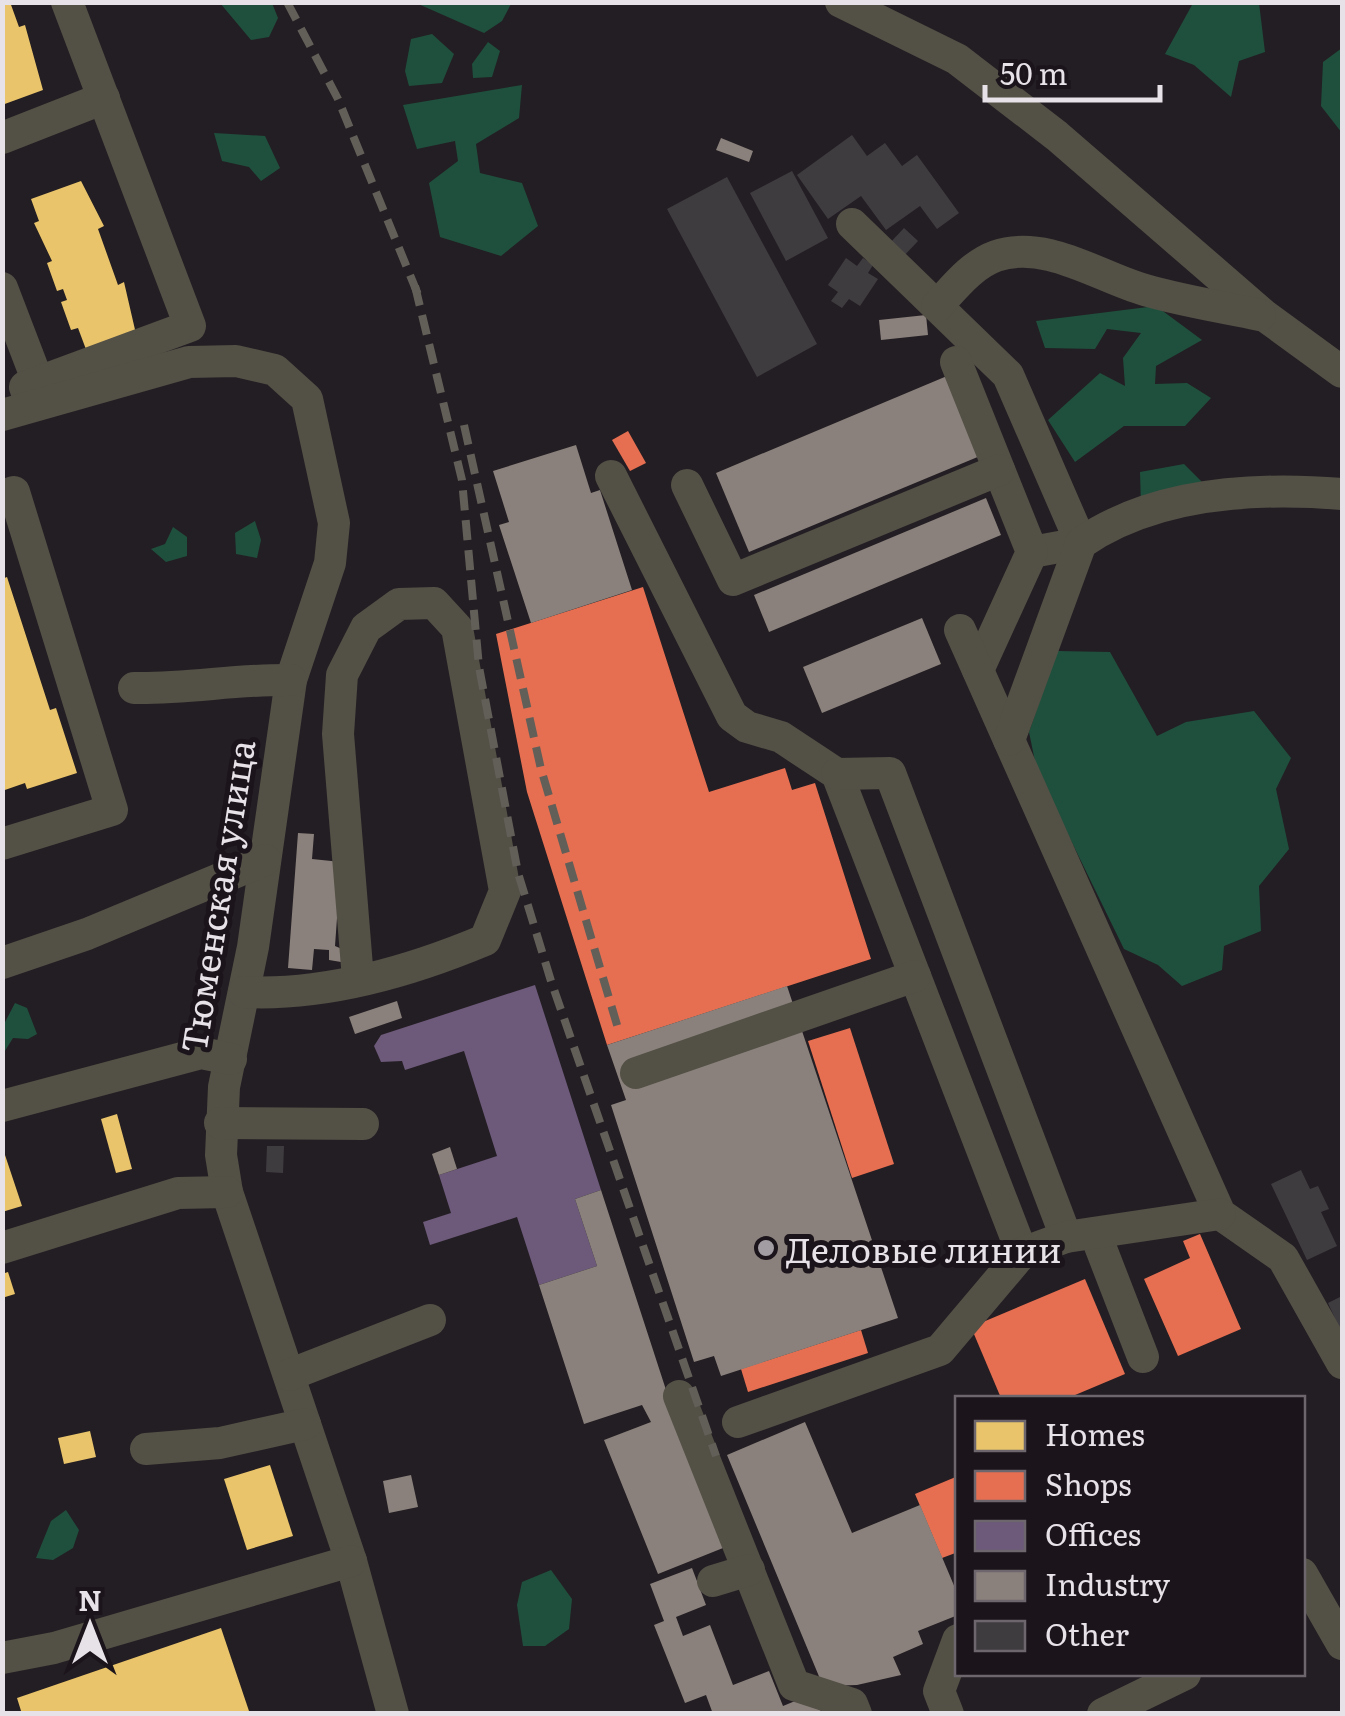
<svg xmlns="http://www.w3.org/2000/svg" width="1345" height="1716" font-family="Literata,serif">
	<rect width="100%" height="100%" fill="#231e23"/>
	<g fill="#1f503d">
		<polygon points="1205,2 1259,3 1265,52 1239,61 1231,97 1194,65 1165,54 1192,5"/>
		<polygon points="220,3 272,3 278,18 269,37 251,40"/>
		<polygon points="416,3 554,3 511,4 502,21 484,33"/>
		<polygon points="432,34 454,54 442,83 409,86 405,71 411,39"/>
		<polygon points="488,42 500,51 492,77 473,78 472,64"/>
		<polygon points="1342,48 1342,133 1321,106 1323,62"/>
		<polygon points="522,85 519,118 476,144 480,173 522,183 538,226 501,256 440,237 429,183 458,161 455,141 417,149 403,105"/>
		<polygon points="214,133 265,136 280,168 261,181 249,167 222,161"/>
		<polygon points="1156,306 1202,340 1156,366 1155,384 1187,383 1211,398 1185,426 1124,426 1075,462 1048,420 1100,373 1125,386 1123,358 1141,333 1107,329 1095,349 1045,348 1036,321"/>
		<polygon points="1184,464 1204,484 1141,506 1140,472"/>
		<polygon points="255,521 261,540 257,558 236,554 235,533"/>
		<polygon points="173,527 187,537 187,556 166,562 151,549 165,544"/>
		<polygon points="1057,651 1110,652 1157,736 1186,722 1254,711 1291,758 1276,789 1289,849 1259,886 1261,931 1224,946 1222,970 1182,986 1158,965 1124,949 1037,771 1029,732"/>
		<polygon points="15,1003 27,1008 37,1034 28,1039 13,1038 3,1054 3,1026"/>
		<polygon points="66,1510 79,1530 73,1548 53,1560 36,1558 51,1521"/>
		<polygon points="551,1570 572,1599 569,1629 545,1646 523,1646 517,1605 522,1582"/>
	</g>
	<g fill="#e9c46a">
		<polygon points="2,2 10,2 19,27 25,25 43,90 2,105"/>
		<polygon points="81,181 104,226 98,229 118,285 124,282 136,334 87,352 78,328 71,330 61,302 67,300 63,289 57,291 47,263 52,261 34,223 39,221 31,199"/>
		<polygon points="7,577 50,710 56,708 77,773 27,789 25,783 2,791 2,579"/>
		<polygon points="117,1114 132,1169 116,1173 101,1119"/>
		<polygon points="2,1146 22,1206 2,1212"/>
		<polygon points="8,1272 15,1294 2,1298 2,1274"/>
		<polygon points="90,1431 96,1457 64,1464 58,1438"/>
		<polygon points="270,1465 293,1536 247,1550 224,1479"/>
		<polygon points="221,1628 250,1714 22,1714 17,1698"/>
	</g>
	<g fill="#e76f51">
		<polygon points="628,431 646,463 630,471 612,440"/>
		<polygon points="643,587 709,792 785,768 792,790 815,783 871,959 607,1045 527,792 496,634"/>
		<polygon points="850,1028 894,1164 852,1178 808,1041"/>
		<polygon points="1200,1234 1241,1329 1178,1356 1144,1279 1190,1258 1183,1241"/>
		<polygon points="1085,1279 1125,1374 1068,1398 1001,1398 971,1327"/>
		<polygon points="861,1330 868,1353 748,1392 741,1369"/>
		<polygon points="958,1476 958,1552 942,1558 915,1494"/>
	</g>
	<polygon fill="#6d597a" points="535,985 601,1190 575,1199 597,1266 539,1285 517,1217 430,1245 423,1222 451,1213 439,1175 497,1156 464,1051 405,1070 402,1061 381,1062 374,1046 381,1035"/>
	<g fill="#8a817c">
		<polygon points="721,138 753,151 749,162 716,150"/>
		<polygon points="926,315 928,335 881,340 879,320"/>
		<polygon points="947,376 980,456 749,552 716,473"/>
		<polygon points="576,445 591,493 600,490 632,590 531,623 499,525 509,522 493,471"/>
		<polygon points="986,498 1001,535 769,632 754,595"/>
		<polygon points="922,618 941,664 822,713 803,667"/>
		<polygon points="298,833 314,834 312,859 341,862 335,946 342,949 341,962 329,960 329,950 314,949 312,970 288,968"/>
		<polygon points="787,986 898,1318 721,1376 714,1356 694,1362 611,1105 626,1100 607,1045"/>
		<polygon points="397,1001 402,1018 355,1034 349,1017"/>
		<polygon points="450,1147 457,1169 439,1175 432,1154"/>
		<polygon points="601,1190 668,1396 728,1546 658,1574 604,1440 651,1422 642,1405 584,1424 539,1285 597,1266 575,1199"/>
		<polygon points="805,1422 852,1533 920,1505 958,1595 958,1615 918,1631 923,1644 893,1657 901,1675 857,1685 823,1686 727,1455"/>
		<polygon points="411,1475 418,1507 389,1513 383,1481"/>
		<polygon points="692,1568 706,1605 676,1617 683,1636 710,1625 733,1685 769,1671 783,1706 800,1699 827,1714 713,1714 706,1695 685,1703 654,1625 664,1621 650,1584"/>
	</g>
	<g fill="#3f3c40">
		<polygon points="852,135 867,156 885,143 902,166 917,155 959,213 937,229 920,206 886,230 861,196 828,219 797,175"/>
		<polygon points="792,171 828,238 786,261 750,193"/>
		<polygon points="727,177 817,344 757,377 667,209"/>
		<polygon points="904,228 918,241 902,258 888,245"/>
		<polygon points="846,258 857,266 863,258 873,265 868,273 878,279 860,306 849,299 842,308 831,301 838,292 828,285"/>
		<polygon points="267,1146 284,1146 283,1173 266,1172"/>
		<polygon points="1301,1170 1310,1189 1318,1186 1329,1209 1321,1212 1337,1246 1307,1260 1271,1184"/>
		<polygon points="1342,1296 1342,1334 1328,1303"/>
	</g>
	<g fill="none" stroke-linecap="round" stroke-linejoin="round">
		<g stroke="#535046" stroke-width="32">
			<polyline points="841,2 957,59 1057,136 1265,316 1342,372"/>
			<polyline points="2,138 104,98"/>
			<polyline points="852,224 1008,375 1081,543 1032,552"/>
			<polyline points="2,288 38,382"/>
			<path d="M937,306C954,288 971,265 996,256C1046,239 1099,277 1145,290C1183,301 1222,307 1260,315"/>
			<polyline points="956,362 1032,552 978,670"/>
			<polyline points="29,399 25,387 190,326 67,2"/>
			<polyline points="2,415 189,362 236,361 275,370 307,399 334,523 330,563 291,680 253,947 224,1087 221,1155 227,1192 351,1561 393,1714"/>
			<polyline points="611,476 732,716 747,727 781,737 837,774 1022,1253"/>
			<polyline points="687,485 733,580 999,470"/>
			<polyline points="2,496 14,492 112,810 2,844"/>
			<polyline points="960,630 1220,1214 1283,1258 1342,1363"/>
			<path d="M134,688C188,689 237,679 291,680"/>
			<path d="M1009,740L1081,543C1155,492 1256,487 1342,494"/>
			<polyline points="837,774 890,773 1066,1237"/>
			<polyline points="2,963 87,934 265,860"/>
			<path d="M244,992C326,996 411,971 485,940L505,891L457,628L434,603L399,604L366,628L342,675L338,734L358,979"/>
			<polyline points="636,1073 915,976"/>
			<polyline points="2,1106 201,1053 231,1059"/>
			<polyline points="220,1123 363,1124"/>
			<polyline points="1095,1233 1143,1357"/>
			<polyline points="2,1248 178,1193 227,1192"/>
			<polyline points="289,1375 430,1320"/>
			<polyline points="679,1396 794,1685 852,1704 856,1714"/>
			<polyline points="738,1422 940,1350 1022,1253 1066,1237 1220,1214"/>
			<polyline points="146,1449 220,1443 305,1424"/>
			<polyline points="1302,1574 1342,1644"/>
			<polyline points="713,1581 749,1570"/>
			<polyline points="2,1658 54,1648 351,1561"/>
			<polyline points="948,1714 939,1691 958,1640"/>
			<polyline points="1103,1714 1185,1674"/>
		</g>
		<g stroke="#625f59" stroke-width="8" stroke-dasharray="20 10" stroke-linecap="butt">
			<polyline points="287,2 338,99 419,297"/>
			<polyline points="415,286 462,480 479,667 518,873 551,981 716,1456"/>
			<polyline points="464,425 541,769 620,1035"/>
		</g>
	</g>
	<circle fill="#a29da2" stroke="#1b141b" stroke-width="4" cx="766" cy="1248" r="10"/>
	<g text-anchor="middle" dominant-baseline="central" stroke-width="10" stroke-linejoin="round" paint-order="stroke">
		<g font-size="35" fill="#e7e2e7" stroke="#1b141b">
			<text transform="translate(216 896) rotate(-81)">Тюменская улица</text>
		</g>
		<g font-size="35" fill="#e7e2e7" stroke="#1b141b" text-anchor="start">
			<text x="786" y="1248">Деловые линии</text>
		</g>
	</g>
	<rect width="1345" height="1716" fill="none" stroke="#e7e2e7" stroke-width="10"/>
	<rect x="955" y="1396" width="350" height="280" fill="#1b141b" stroke="#6d666d" stroke-width="2.5"/>
	<rect x="975" y="1421" width="50" height="30" fill="#e9c46a" stroke="#6d666d" stroke-width="2.5"/>
	<text x="1045" y="1446" font-size="30" fill="#e7e2e7">Homes</text>
	<rect x="975" y="1471" width="50" height="30" fill="#e76f51" stroke="#6d666d" stroke-width="2.5"/>
	<text x="1045" y="1496" font-size="30" fill="#e7e2e7">Shops</text>
	<rect x="975" y="1521" width="50" height="30" fill="#6d597a" stroke="#6d666d" stroke-width="2.5"/>
	<text x="1045" y="1546" font-size="30" fill="#e7e2e7">Offices</text>
	<rect x="975" y="1571" width="50" height="30" fill="#8a817c" stroke="#6d666d" stroke-width="2.5"/>
	<text x="1045" y="1596" font-size="30" fill="#e7e2e7">Industry</text>
	<rect x="975" y="1621" width="50" height="30" fill="#3f3c40" stroke="#6d666d" stroke-width="2.5"/>
	<text x="1045" y="1646" font-size="30" fill="#e7e2e7">Other</text>
	<g transform="translate(90 1626)" stroke="#1b141b" stroke-width="8" paint-order="stroke">
	<path d="M0-8L18 38L0 25L-18 38Z" fill="#e7e2e7"/>
	<text y="-15" font-size="28" font-weight="bold" text-anchor="middle" fill="#e7e2e7">N</text>
	</g>
	<path d="M985 85v15h175v-15" fill="none" stroke="#e7e2e7" stroke-width="5"/>
	<text x="1000" y="85" font-size="30" fill="#e7e2e7" stroke="#1b141b" stroke-width="8" paint-order="stroke">50 m</text>
</svg>
